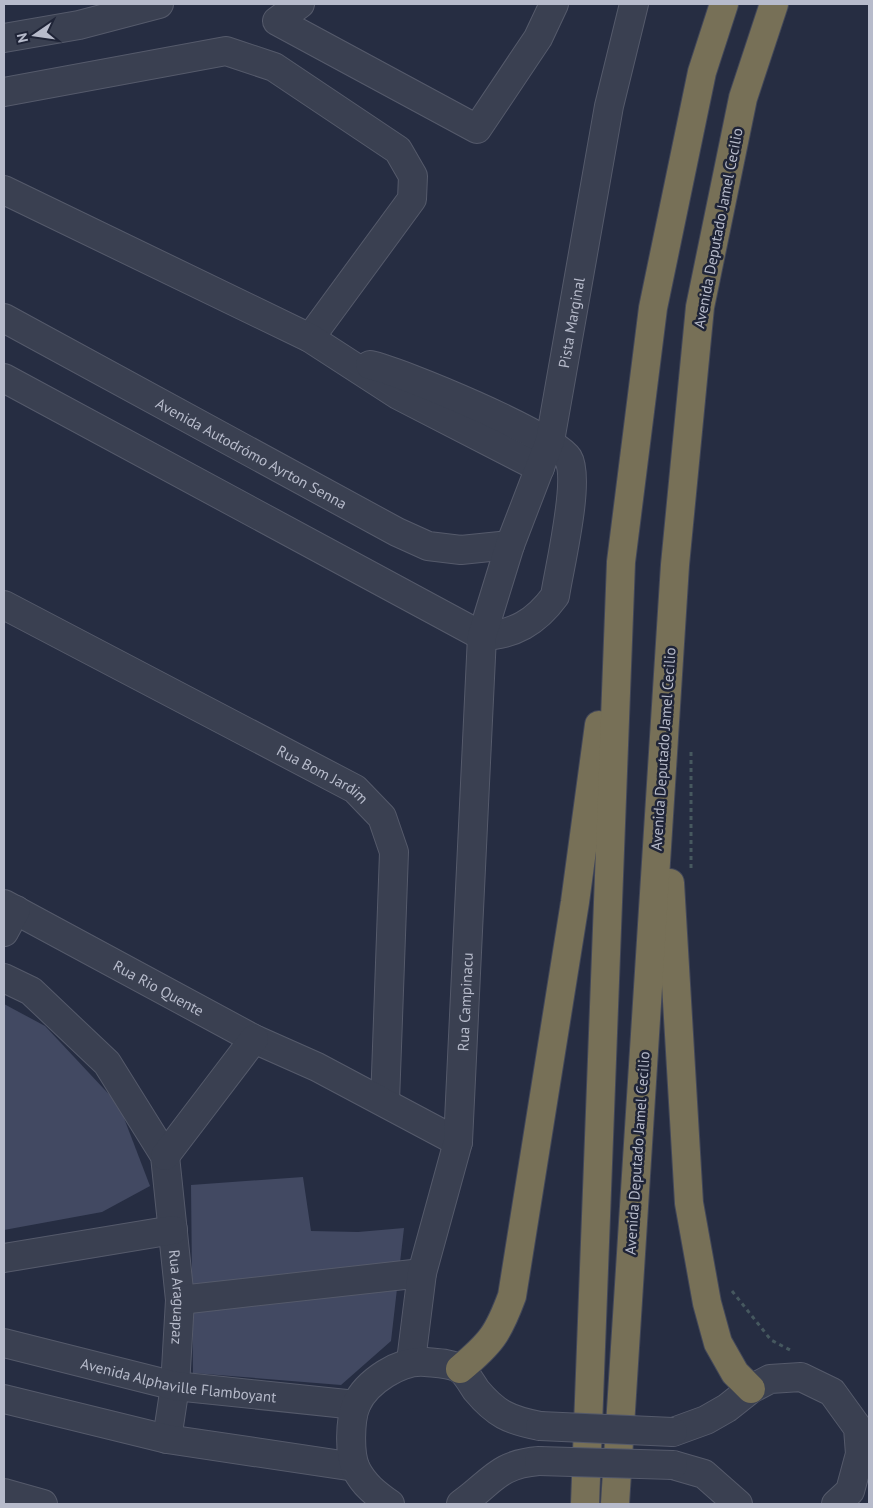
<svg xmlns="http://www.w3.org/2000/svg" width="873" height="1508" font-family="'PT Sans',sans-serif">
	<rect width="100%" height="100%" fill="#262d42"/>
	<g fill="#424962">
		<polygon points="4,1004 45,1026 119,1105 150,1186 102,1212 4,1230"/>
		<polygon points="303,1177 311,1231 358,1232 404,1228 391,1341 341,1385 193,1373 191,1185"/>
	</g>
	<g fill="none" stroke-linecap="round" stroke-linejoin="round">
		<g stroke="#555a6b" stroke-width="30">
			<g id="minor">
				<polyline points="300,4 277,21 477,129 538,38 554,4"/>
				<polyline points="4,38 79,25 159,4"/>
				<polyline points="4,92 226,51 274,67 398,150 413,176 412,199 310,338"/>
				<polyline points="4,190 310,338 398,395 540,468"/>
				<path id="s1" d="M4,318L397,532L428,546L461,550L510,545"/>
				<path d="M370,365C400,371 555,436 568,458C581,479 559,569 555,596C536,622 514,635 482,636"/>
				<polyline points="4,378 482,636"/>
				<path id="s2" d="M4,605L355,789L382,817L394,852L385,1102"/>
				<path id="s3" d="M4,904L254,1039L317,1067L458,1142"/>
				<polyline points="4,932 16,910"/>
				<path id="s4" d="M4,978L31,991L107,1063L165,1156L180,1300L175,1386L167,1439"/>
				<polyline points="165,1156 254,1039"/>
				<polyline points="4,1258 173,1230"/>
				<polyline points="180,1300 422,1273"/>
				<path id="s5" d="M4,1343L175,1386L356,1405"/>
				<path id="s6" d="M411,1361L422,1273L458,1142L482,636L510,545L550,441L609,106L634,4"/>
				<polyline points="4,1399 167,1439 355,1467"/>
				<polyline points="673,1432 706,1420 727,1408 751,1389 770,1379 801,1377 832,1392 858,1428 860,1454 850,1491 836,1504"/>
				<polyline points="673,1465 704,1474 738,1504"/>
				<polyline points="4,1493 43,1504"/>
				<path d="M390,1504C376,1494 364,1485 356,1469C349,1454 350,1420 356,1405C366,1382 401,1359 426,1362C436,1363 451,1363 460,1369C466,1373 472,1384 476,1390C496,1414 509,1420 540,1426"/>
				<path d="M461,1504C492,1482 498,1464 539,1461"/>
			</g>
		</g>
		<g stroke="#424759" stroke-width="30">
			<g id="highway">
				<polyline points="670,883 689,1203 707,1303 718,1343 735,1373 751,1389"/>
				<path d="M460,1369C491,1343 498,1334 512,1296L575,902L599,725"/>
				<polyline points="585,1504 621,562 653,308 702,72 724,4"/>
				<polyline points="615,1504 675,565 700,307 743,98 774,4"/>
			</g>
		</g>
		<g stroke="#46585f" stroke-width="3" stroke-dasharray="4 4" stroke-linecap="butt">
			<polyline points="691,868 691,752"/>
			<polyline points="732,1291 771,1340 792,1351"/>
		</g>
		<use href="#minor" stroke="#3a4051" stroke-width="28"/>
		<use href="#highway" stroke="#777057" stroke-width="28"/>
		<g stroke="#555a6b" stroke-width="30" stroke-linecap="butt">
			<g id="minor-bridge">
				<polyline points="540,1426 673,1432"/>
				<polyline points="539,1461 673,1465"/>
			</g>
		</g>
		<use href="#minor-bridge" stroke="#3a4051" stroke-width="28"/>
	</g>
	<g text-anchor="middle" dominant-baseline="central" stroke-width="5" stroke-linejoin="round" paint-order="stroke">
		<g font-size="15" fill="#b7bbcb" stroke="#1f2437">
			<text transform="translate(718 228) rotate(-79)">Avenida Deputado Jamel Cecilio</text>
			<text stroke="none"><textPath href="#s6" startOffset="1058">Pista Marginal</textPath></text>
			<text stroke="none"><textPath href="#s1" startOffset="282">Avenida Autodrómo Ayrton Senna</textPath></text>
			<text transform="translate(663 749) rotate(-86)">Avenida Deputado Jamel Cecilio</text>
			<text stroke="none"><textPath href="#s2" startOffset="361">Rua Bom Jardim</textPath></text>
			<text stroke="none"><textPath href="#s3" startOffset="176">Rua Rio Quente</textPath></text>
			<text stroke="none"><textPath href="#s6" startOffset="365">Rua Campinacu</textPath></text>
			<text transform="translate(637 1153) rotate(-86)">Avenida Deputado Jamel Cecilio</text>
			<text stroke="none"><textPath href="#s4" startOffset="386">Rua Araguapaz</textPath></text>
			<text stroke="none"><textPath href="#s5" startOffset="179">Avenida Alphaville Flamboyant</textPath></text>
		</g>
	</g>
	<rect width="873" height="1508" fill="none" stroke="#b7bbcb" stroke-width="10"/>
	<g transform="translate(35 35) rotate(257)" stroke="#1f2437" stroke-width="4" paint-order="stroke">
	<path d="M0-4L9 19L0 12L-9 19Z" fill="#b7bbcb"/>
	<text y="-8" font-size="14" font-weight="bold" text-anchor="middle" fill="#b7bbcb">N</text>
	</g>
</svg>
